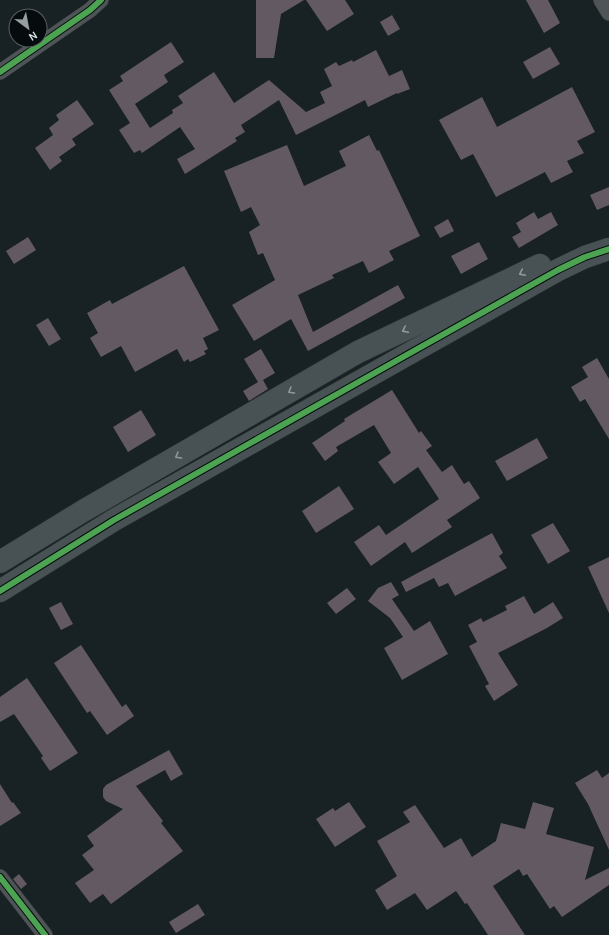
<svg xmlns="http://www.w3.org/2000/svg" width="609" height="935" font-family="Karla,sans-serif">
	<rect width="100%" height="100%" fill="#182123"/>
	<g fill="#635963">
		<polygon points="256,0 304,0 281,14 274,58 256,58"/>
		<polygon points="306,0 345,0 354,14 327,31"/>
		<polygon points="526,0 548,0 560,23 544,33"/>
		<polygon points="392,15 400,29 388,36 380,22"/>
		<polygon points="171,42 184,62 164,75 168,82 135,104 150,128 173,113 172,110 183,103 178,96 214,72 234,103 269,80 306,112 325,103 320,92 332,86 324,69 336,62 339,66 352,60 353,62 376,50 389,76 402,70 410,89 397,94 397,93 368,107 365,100 296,135 279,100 241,125 245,132 235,138 237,141 185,174 177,159 195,149 180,127 142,153 140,150 134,153 119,130 130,123 109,90 123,81 120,76"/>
		<polygon points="550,47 560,64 533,79 523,62"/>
		<polygon points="572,87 595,132 577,141 584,153 567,161 573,172 551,183 545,172 496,197 473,154 461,160 439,120 482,97 497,127"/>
		<polygon points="77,100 94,124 72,139 76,145 59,157 62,161 50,170 35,148 53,135 49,128 59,120 56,115"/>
		<polygon points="369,135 377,151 379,150 420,236 389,251 394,260 369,273 363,261 332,275 334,278 298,295 313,332 398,285 405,298 308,351 291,319 254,341 232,305 275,280 263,253 258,255 249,232 260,225 251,207 241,212 224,171 287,145 304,186 346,166 339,151"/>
		<polygon points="609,187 609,205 597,210 590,195"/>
		<polygon points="534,212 538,219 551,212 558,225 519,248 512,237 521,232 516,223"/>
		<polygon points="448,219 454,231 440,238 434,227"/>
		<polygon points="28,237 36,250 14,264 6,251"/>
		<polygon points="479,242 488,259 461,274 451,256"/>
		<polygon points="184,266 219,330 203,338 208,349 204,351 206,354 190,362 188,359 184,362 177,349 135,372 121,346 101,357 90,338 98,333 87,313 110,300 112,304"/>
		<polygon points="48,318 61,339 49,346 36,325"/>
		<polygon points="261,349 275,373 263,380 268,389 249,401 243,391 258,382 244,359"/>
		<polygon points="597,358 609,379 609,439 585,399 580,402 571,387 588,377 582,367"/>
		<polygon points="392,390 419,433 421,431 432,446 426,450 442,472 452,465 464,484 469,481 480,498 447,520 452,527 412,553 405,542 371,566 354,542 379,525 386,535 439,499 418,467 394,484 378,462 391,453 374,425 336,447 338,451 325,461 312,443 345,421 344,419"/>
		<polygon points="141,410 156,435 128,452 113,427"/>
		<polygon points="537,438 548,458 507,481 495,461"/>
		<polygon points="339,486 354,509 316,533 302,511"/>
		<polygon points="553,523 570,551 548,564 531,535"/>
		<polygon points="492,533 503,553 499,556 507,568 455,596 448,583 439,587 434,578 406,592 401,582"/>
		<polygon points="609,557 609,613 588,567"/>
		<polygon points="391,582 399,595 392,599 414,631 430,621 448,654 402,680 384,648 403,637 390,618 368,601 378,588"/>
		<polygon points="347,588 356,599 336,614 327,603"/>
		<polygon points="524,596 534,614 553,602 563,618 547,628 498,653 518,685 494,701 485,686 489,684 469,646 477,642 468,625 481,618 483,622 507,610 505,606"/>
		<polygon points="61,602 73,624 61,630 49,608"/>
		<polygon points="81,645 122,707 126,704 134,716 107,735 90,711 87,713 54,663"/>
		<polygon points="27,678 78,753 50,771 41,758 43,756 14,714 0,722 0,697"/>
		<polygon points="169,750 183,774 171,781 165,770 136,786 163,821 161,823 183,851 111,904 103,894 90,903 75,883 94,870 82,855 94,846 87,836 123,809 106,801 103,797 103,789 106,785"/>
		<polygon points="597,770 602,778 609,773 609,850 588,804 575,783"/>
		<polygon points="0,784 12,803 13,802 21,813 0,826"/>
		<polygon points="349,802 366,827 335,847 316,819 333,808 335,811"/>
		<polygon points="533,802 554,808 546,834 594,847 585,880 609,868 609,885 562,917 554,906 550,909 527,874 523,876 519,869 493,886 525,935 488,935 467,903 465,904 456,891 427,910 415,893 387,910 375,890 397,876 377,841 410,822 403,812 415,805 444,848 461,838 472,857 496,841 501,823 525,829"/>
		<polygon points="19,874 27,884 21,889 13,879"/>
		<polygon points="198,904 205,915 176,933 169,922"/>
	</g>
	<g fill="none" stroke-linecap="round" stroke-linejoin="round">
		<g stroke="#373d3f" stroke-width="16">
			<g id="street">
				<polyline points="601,0 609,13"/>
				<polyline points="0,72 90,10 101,0"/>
				<polyline points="0,877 45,935"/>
			</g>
		</g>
		<g stroke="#373d3f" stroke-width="23">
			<g id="secondary">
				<polyline points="0,562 83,511 358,352 540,265"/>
				<polyline points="0,591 114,520 403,357 558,270 585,257 609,249"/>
			</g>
		</g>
		<use href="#street" stroke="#4f5557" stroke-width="15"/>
		<use href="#secondary" stroke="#485254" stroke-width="22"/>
		<g stroke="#060c0d" stroke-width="8">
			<g id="cycleway">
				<polyline points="0,72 90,10 101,0"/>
				<polyline points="0,591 114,520 403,357 558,270 585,257 609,249"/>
				<polyline points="0,877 45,935"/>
			</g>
		</g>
		<use href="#cycleway" stroke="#4ca352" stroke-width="6"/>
	</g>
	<defs><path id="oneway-chevron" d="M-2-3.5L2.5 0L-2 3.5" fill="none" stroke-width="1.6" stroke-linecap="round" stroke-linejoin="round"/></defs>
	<g stroke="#909a9c">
		<use href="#oneway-chevron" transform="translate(522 273) rotate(154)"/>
		<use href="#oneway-chevron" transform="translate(405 330) rotate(154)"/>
		<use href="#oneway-chevron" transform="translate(291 391) rotate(150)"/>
		<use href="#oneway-chevron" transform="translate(178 456) rotate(150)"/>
	</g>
	<g transform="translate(28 28) rotate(148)"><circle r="19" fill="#060c0d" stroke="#5a6263"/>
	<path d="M0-3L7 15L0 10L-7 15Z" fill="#959fa0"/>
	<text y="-6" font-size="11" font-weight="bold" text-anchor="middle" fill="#d9e3e4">N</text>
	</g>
</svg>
